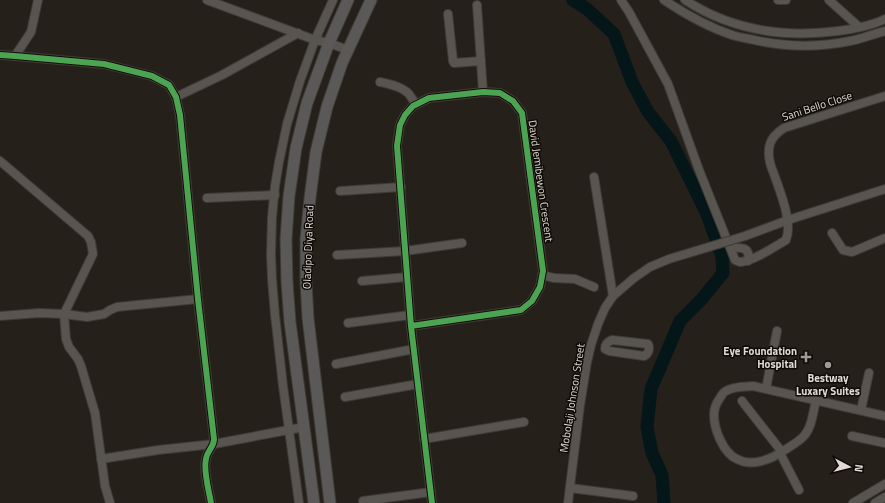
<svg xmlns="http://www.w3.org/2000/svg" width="885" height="503" font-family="'Titillium Web',sans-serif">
	<rect width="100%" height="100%" fill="#25201a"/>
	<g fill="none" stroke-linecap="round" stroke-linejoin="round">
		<polyline stroke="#041617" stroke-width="13" points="573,0 587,9 614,34 632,82 648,112 671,141 707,214 722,256 723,273 701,300 680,321 651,389 647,427 652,453 662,475 664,503"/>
		<g stroke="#3f3c37" stroke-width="10">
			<g id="minor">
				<polyline points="207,0 315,40 329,43 348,50"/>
				<path d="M621,0L629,12L668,84L699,170L735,260L740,262C754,261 774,247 786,240C793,222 780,192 774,174C770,165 767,154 770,144C772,137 778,132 784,128L885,96"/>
				<path d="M664,0C685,14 708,27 732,35C738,37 744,38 750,39C783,47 816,48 850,41C862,39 873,34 885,31"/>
				<path d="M685,0C731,30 784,38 838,31C854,29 871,26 885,19"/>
				<polyline points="778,0 786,0"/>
				<polyline points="829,0 859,27"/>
				<polyline points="477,5 483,92"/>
				<polyline points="448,14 453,61 454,63 481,61"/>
				<path d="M0,55L15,56L104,64L152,76L169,85L176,97L180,115L198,299L214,439C214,447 207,451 206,459C203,470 209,491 211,503"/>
				<polyline points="15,56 31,32 38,0"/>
				<path d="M380,82C389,84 400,86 408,93C411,96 413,101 416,104"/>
				<polyline points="176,97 222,75 298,33"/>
				<polyline points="0,161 88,236 91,242 93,254 64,314 66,339 69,347 78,359 81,366 95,413 105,486 110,503"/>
				<polyline points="594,177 613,296"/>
				<polyline points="340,191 401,187"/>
				<polyline points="207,198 275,195"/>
				<polyline points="832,233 843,250 852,252 885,238"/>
				<polyline points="745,236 788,220 885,189"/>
				<path d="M731,248C741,247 751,247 748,261"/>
				<polyline points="337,255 405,251 462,243"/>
				<polyline points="542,275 554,278 575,279 594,287"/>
				<polyline points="362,281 407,277"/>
				<polyline points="0,316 39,313 64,314 87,317 104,314 110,310 117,307 198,299"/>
				<polyline points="348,323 410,315"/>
				<polyline points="411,326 521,310 532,301 540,287 543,271 522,113 513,101 500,93 483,92 429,98 413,106 405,115 400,125 397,146 411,326 432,503"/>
				<path d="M612,340L648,344C650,348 649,354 644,356L609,351L605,349C605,344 607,342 612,340Z"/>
				<polyline points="336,364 414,349"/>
				<polyline points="766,389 777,331"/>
				<polyline points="345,397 418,384"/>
				<path d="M816,400C813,412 812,428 803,437C797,443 789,447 783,451C770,460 751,467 737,459C723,453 714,429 714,415C714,409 717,402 720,398C722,395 723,392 726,391C734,386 744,387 753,386L885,416"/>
				<polyline points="742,401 782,452"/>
				<polyline points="861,410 869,373"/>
				<polyline points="852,436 885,443"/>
				<polyline points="424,439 524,422"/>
				<polyline points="780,453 799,490"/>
				<polyline points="101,459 158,450 214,444 304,427"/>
				<polyline points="570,488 633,496"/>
				<polyline points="363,501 431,492"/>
				<polyline points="299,503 283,386 275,315 272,279 271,254 272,217 275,186 279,162 287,124 300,81 315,40 333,0"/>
				<polyline points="568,503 580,405 587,362 591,345 598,324 605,308 613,296 634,278 650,267 669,259"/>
				<polyline points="853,503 885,484"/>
				<polyline points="875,503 885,497"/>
			</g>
		</g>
		<g stroke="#3f3c37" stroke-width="13">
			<g id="major">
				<polyline points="314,503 290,322 287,282 286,239 289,196 296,148 307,103 329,43 348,0"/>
				<polyline points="330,503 308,318 306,282 306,239 310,198 316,152 327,107 342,63 371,0"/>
			</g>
		</g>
		<use href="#minor" stroke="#585450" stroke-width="8"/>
		<use href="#major" stroke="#5b5858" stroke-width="11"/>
		<g stroke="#3f3c37" stroke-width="10" stroke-linecap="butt">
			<polyline id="minor-bridge" points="669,259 745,236"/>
		</g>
		<use href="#minor-bridge" stroke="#585450" stroke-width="8"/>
		<g stroke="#0e0a06" stroke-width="8">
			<g id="cycleway">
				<path d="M0,55L15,56L104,64L152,76L169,85L176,97L180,115L198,299L214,439C214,447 207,451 206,459C203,470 209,491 211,503"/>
				<polyline points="411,326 521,310 532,301 540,287 543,271 522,113 513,101 500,93 483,92 429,98 413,106 405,115 400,125 397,146 411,326 432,503"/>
			</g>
		</g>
		<use href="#cycleway" stroke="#4ca352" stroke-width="6"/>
	</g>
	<g fill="#9f9993" stroke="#0e0a06" stroke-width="1.5">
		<path d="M804 351h4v4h4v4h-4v4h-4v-4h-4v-4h4z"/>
		<circle cx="828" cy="365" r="4"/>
	</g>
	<g text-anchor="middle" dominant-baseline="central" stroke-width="3" stroke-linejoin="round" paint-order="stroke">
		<g font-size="11" fill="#e1dad4" stroke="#0e0a06">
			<text transform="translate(817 106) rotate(-18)">Sani Bello Close</text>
			<text transform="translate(541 181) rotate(82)">David Jemibewon Crescent</text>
			<text transform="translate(308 247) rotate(-88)">Oladipo Diya Road</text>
			<text transform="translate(572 398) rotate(-81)">Mobolaji Johnson Street</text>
		</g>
		<g font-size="11" font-weight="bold" fill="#e1dad4" stroke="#0e0a06" text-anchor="end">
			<text x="797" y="351">Eye Foundation<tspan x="797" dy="13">Hospital</tspan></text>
			<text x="828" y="378" text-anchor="middle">Bestway<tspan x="828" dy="13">Luxary Suites</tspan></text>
		</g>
	</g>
	<g transform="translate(849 467) rotate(97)" stroke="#0e0a06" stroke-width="3" paint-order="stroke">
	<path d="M0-3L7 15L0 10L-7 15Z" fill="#e1dad4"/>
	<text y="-6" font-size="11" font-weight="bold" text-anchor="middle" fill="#e1dad4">N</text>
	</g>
</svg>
